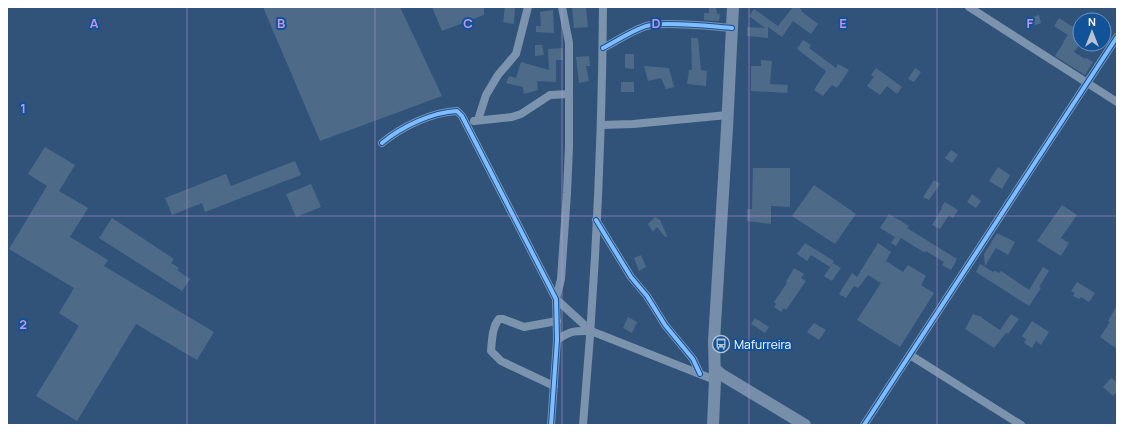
<svg xmlns="http://www.w3.org/2000/svg" width="1124" height="432" font-family="Manrope,sans-serif">
	<rect width="100%" height="100%" fill="#31537a"/>
	<g fill="#4e6a89">
		<polygon points="263,7 400,7 442,96 320,141"/>
		<polygon points="432,7 484,7 484,15 442,31"/>
		<polygon points="505,7 515,8 514,24 503,22"/>
		<polygon points="572,7 586,7 588,27 574,28"/>
		<polygon points="709,7 716,7 717,14 720,14 719,21 704,20 704,13 709,13"/>
		<polygon points="793,7 798,7 802,10 801,11 818,24 811,34 793,21 782,37 768,27 768,38 747,36 747,27 765,28 749,16 754,9 778,26"/>
		<polygon points="553,10 554,33 536,32 536,26 541,26 540,12"/>
		<polygon points="1039,15 1041,23 1029,27 1026,19"/>
		<polygon points="1059,18 1073,27 1080,23 1080,44 1074,52 1085,59 1086,58 1093,62 1085,75 1055,56 1064,42 1063,42 1068,35 1054,26"/>
		<polygon points="691,38 698,38 701,70 707,71 706,86 687,84 689,70 692,70"/>
		<polygon points="803,40 811,45 809,48 836,68 838,64 849,70 837,88 832,85 823,96 814,90 826,71 797,49"/>
		<polygon points="535,45 542,45 544,55 535,56"/>
		<polygon points="563,48 563,60 556,60 556,82 537,81 538,90 524,94 523,87 506,83 509,76 516,78 521,62 549,70 548,49"/>
		<polygon points="625,54 634,54 634,69 625,68"/>
		<polygon points="589,56 590,66 586,66 589,81 579,83 576,57"/>
		<polygon points="761,60 772,61 770,84 788,85 787,93 751,91 751,66 761,66"/>
		<polygon points="644,66 669,68 674,87 666,89 661,78 648,81"/>
		<polygon points="876,68 902,87 897,94 887,86 880,95 867,86 874,77 871,75"/>
		<polygon points="915,68 921,72 914,82 908,79"/>
		<rect x="621" y="82" width="13" height="10"/>
		<polygon points="45,147 75,165 59,191 88,208 70,237 108,260 104,266 214,332 197,360 136,324 77,421 36,396 79,326 59,313 74,288 9,249 47,186 28,174"/>
		<polygon points="951,150 958,155 952,163 945,158"/>
		<polygon points="295,161 301,175 205,212 202,203 172,215 165,198 226,174 231,186"/>
		<polygon points="998,167 1010,175 1002,189 989,181"/>
		<polygon points="753,168 790,168 790,207 771,206 771,224 747,221 747,209 752,209"/>
		<polygon points="934,180 940,184 929,200 923,197"/>
		<polygon points="311,184 321,207 296,217 286,194"/>
		<polygon points="814,185 856,214 835,244 792,216"/>
		<polygon points="972,194 981,201 976,208 967,202"/>
		<polygon points="945,202 958,210 953,218 949,215 940,229 932,225 942,208 941,207"/>
		<polygon points="1062,205 1077,215 1061,238 1069,243 1061,256 1037,241"/>
		<polygon points="889,214 909,226 907,228 957,259 951,270 942,265 944,262 926,251 925,253 901,238 896,246 891,243 895,237 880,228"/>
		<polygon points="655,217 660,220 667,236 665,237 657,227 653,232 648,224"/>
		<polygon points="112,218 174,259 171,263 179,268 177,270 190,279 182,291 99,238"/>
		<polygon points="997,233 1015,242 1008,255 996,248 985,266 984,254"/>
		<polygon points="805,243 834,261 830,267 811,255 807,261 797,254"/>
		<polygon points="878,243 891,252 886,261 903,272 908,265 926,276 921,285 934,293 900,347 857,320 881,283 868,275 858,288 854,286 846,298 839,294 852,273 857,277"/>
		<polygon points="641,255 646,267 639,271 634,258"/>
		<polygon points="833,263 841,268 832,281 824,276"/>
		<polygon points="980,264 993,272 995,271 999,273 1001,271 1029,290 1043,267 1049,271 1039,287 1041,288 1029,306 976,272"/>
		<polygon points="794,268 804,274 801,278 806,281 786,310 784,308 781,312 774,307 776,304 774,302 787,283 786,282"/>
		<polygon points="1077,282 1095,293 1089,302 1081,297 1079,299 1073,296 1075,293 1071,291"/>
		<polygon points="1117,305 1117,349 1100,337 1110,322 1108,321"/>
		<polygon points="973,314 982,317 982,318 1000,330 1011,314 1019,319 1008,334 1006,333 994,348 965,329"/>
		<polygon points="628,317 637,322 632,333 623,328"/>
		<polygon points="755,318 769,327 765,333 751,324"/>
		<polygon points="1032,321 1049,332 1041,345 1036,341 1032,348 1024,343 1026,339 1022,336"/>
		<polygon points="814,323 826,330 819,340 807,332"/>
		<polygon points="1111,378 1117,382 1117,392 1113,396 1103,387"/>
	</g>
	<g fill="none" stroke-linecap="round" stroke-linejoin="round">
		<g stroke="#7b93ad" stroke-width="8">
			<polyline points="562,7 569,43 569,147 567,193 561,279 556,299 591,331"/>
			<polyline points="969,7 1117,102"/>
			<path d="M603,48C615,42 639,26 651,25C674,22 707,26 732,28"/>
			<polyline points="478,120 486,95 498,75 516,54 528,7"/>
			<polyline points="474,121 512,117 521,114 550,95 569,94"/>
			<polyline points="601,125 633,124 728,115"/>
			<path d="M382,143C401,127 432,112 457,111L462,116L556,299L557,340L551,425"/>
			<polyline points="596,220 631,277 647,296 665,325 693,359 700,374"/>
			<path d="M557,340C571,330 574,331 591,331L715,380"/>
			<polyline points="910,355 1021,425"/>
			<path d="M554,386L501,361L491,351C492,341 492,327 499,319H503L524,327L557,321"/>
			<path d="M583,425C595,286 602,146 603,7"/>
			<polyline points="864,425 1117,37"/>
		</g>
		<g stroke="#768ea9" stroke-width="12">
			<polyline points="715,369 722,375 805,425"/>
			<polyline points="713,425 715,380 714,341 727,128 733,7"/>
		</g>
		<g stroke="#125299" stroke-width="6">
			<g id="cycleway">
				<path d="M603,48C615,42 639,26 651,25C674,22 707,26 732,28"/>
				<path d="M382,143C401,127 432,112 457,111L462,116L556,299L557,340L551,425"/>
				<polyline points="596,220 631,277 647,296 665,325 693,359 700,374"/>
				<polyline points="864,425 1117,37"/>
			</g>
		</g>
		<use href="#cycleway" stroke="#80bcff" stroke-width="4"/>
	</g>
	<path fill="none" stroke="#bd96df" stroke-width="1" stroke-opacity="0.55" d="M187,7V425M375,7V425M562,7V425M749,7V425M937,7V425M7,216H1117"/>
	<defs>
		<g id="bus-ring" transform="scale(0.9)"><circle r="9.5" fill="#125299" stroke="#b7c3d0" stroke-width="1.5"/><path d="M-5-6H5V4H4V6H2V4H-2V6H-4V4H-5ZM-3.5-4V0h7V-4ZM-3.5 1.2v1.5H-2V1.2ZM2 1.2v1.5H3.5V1.2Z" fill="#b7c3d0"/></g>
	</defs>
	<g fill-rule="evenodd">
		<use href="#bus-ring" x="721" y="344"/>
	</g>
	<g text-anchor="middle" dominant-baseline="central" stroke-width="4" stroke-linejoin="round" paint-order="stroke">
		<g font-size="12" fill="#fff" stroke="#125299" text-anchor="start">
			<text x="734" y="344">Mafurreira</text>
		</g>
	</g>
	<g font-size="13" text-anchor="middle" font-weight="bold" fill="#bd96df" stroke="#125299" stroke-width="4" stroke-linejoin="round" paint-order="stroke">
		<text x="94" y="28">A</text>
		<text x="281" y="28">B</text>
		<text x="468" y="28">C</text>
		<text x="656" y="28">D</text>
		<text x="843" y="28">E</text>
		<text x="1030" y="28">F</text>
		<text x="23" y="113">1</text>
		<text x="23" y="329">2</text>
	</g>
	<rect width="1124" height="432" fill="none" stroke="#ffffff" stroke-width="16"/>
	<g transform="translate(1092 32)"><circle r="19" fill="#125299" stroke="#7197c2"/>
	<path d="M0-3L7 15L0 10L-7 15Z" fill="#b7c3d0"/>
	<text y="-6" font-size="11" font-weight="bold" text-anchor="middle" fill="#ffffff">N</text>
	</g>
</svg>
